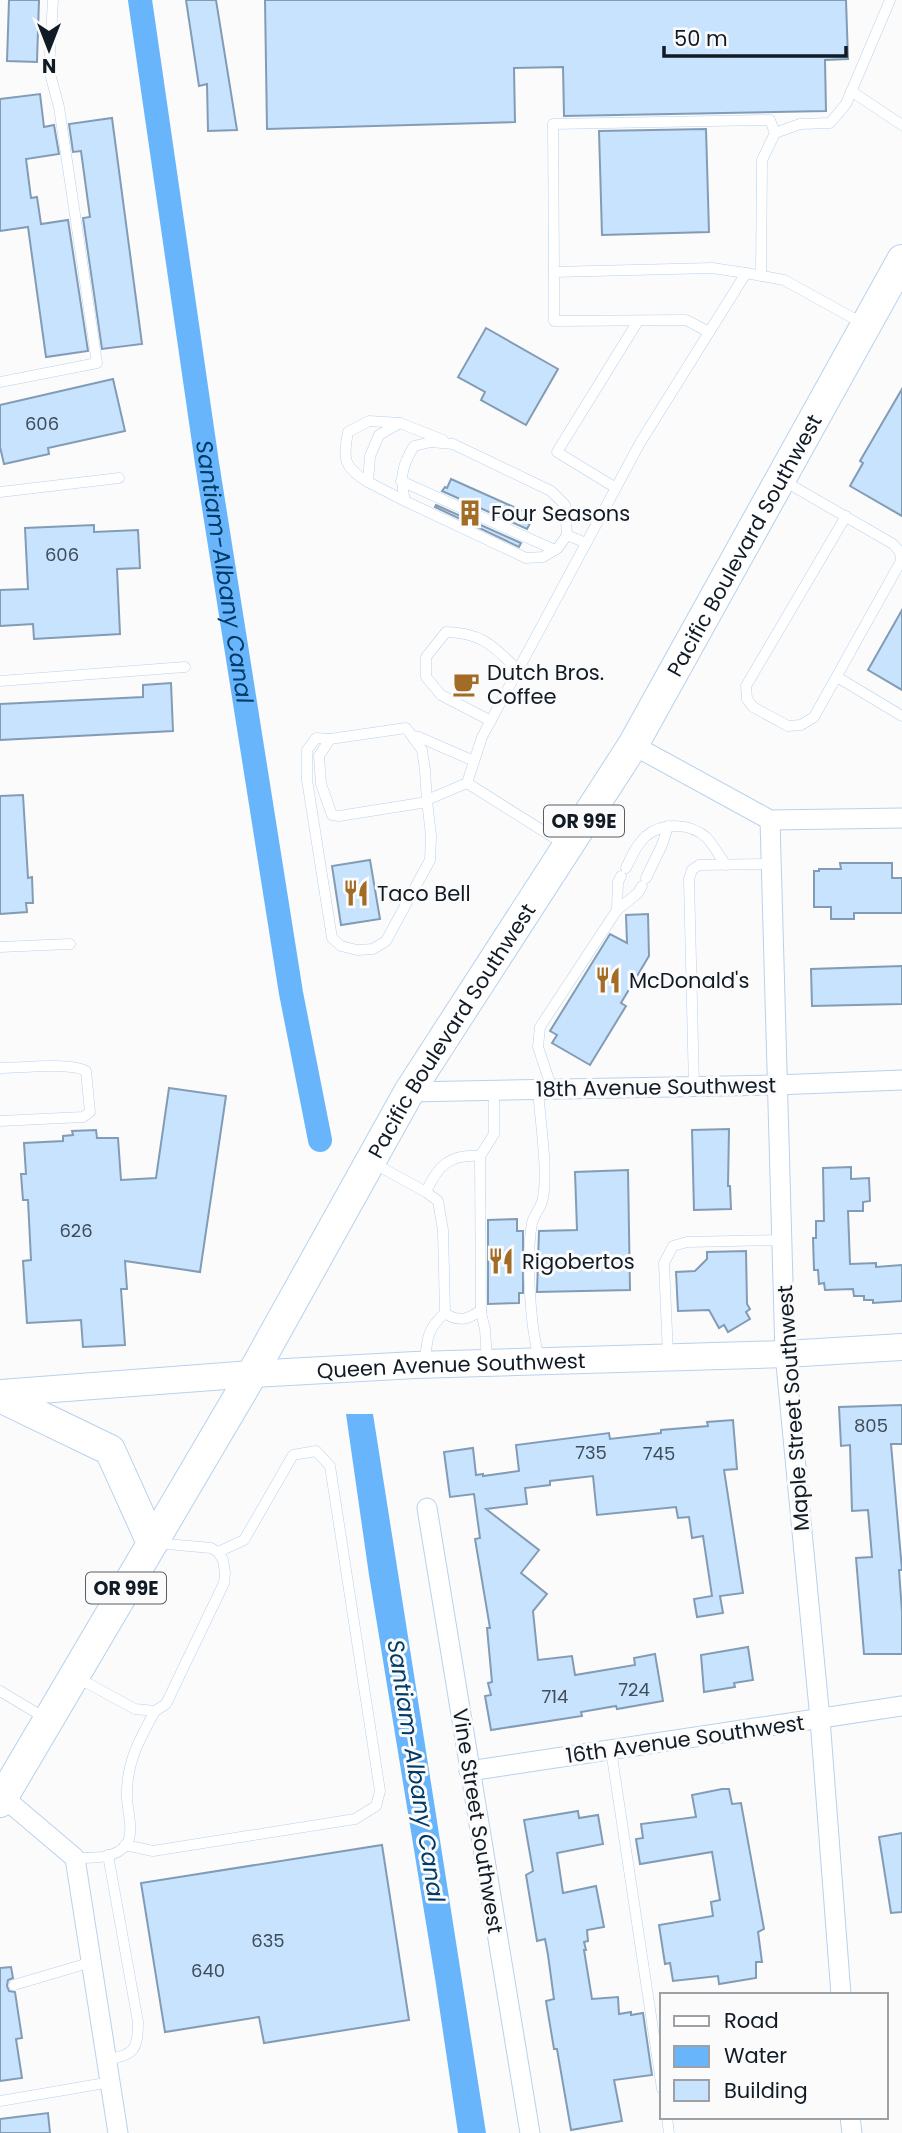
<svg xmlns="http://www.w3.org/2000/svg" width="902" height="2133" font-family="Poppins,sans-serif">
	<rect width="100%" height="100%" fill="#fbfbfb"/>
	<polygon fill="#69b5fc" points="346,1414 373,1414 486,2133 458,2133 435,1978 369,1575"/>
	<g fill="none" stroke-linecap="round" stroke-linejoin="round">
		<path stroke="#69b5fc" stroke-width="24" id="s1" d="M140,0L207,463L291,993L320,1140"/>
	</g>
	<g fill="#c8e3fe" stroke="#839cb6" stroke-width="2">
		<polygon points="9,0 39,0 37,62 7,61"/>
		<polygon points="186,0 216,0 237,130 208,131 207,84 199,86"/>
		<polygon points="265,0 846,0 848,59 825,60 826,111 564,116 563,67 514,68 515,122 267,129"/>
		<polygon points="40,94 44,127 54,125 59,154 26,159 31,198 37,197 41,224 68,220 88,351 46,357 28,227 0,231 0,99"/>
		<polygon points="112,118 142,344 102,349 83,218 90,217 81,151 73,152 69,124"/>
		<polygon points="706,129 709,232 602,235 599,131"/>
		<polygon points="486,328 558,369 526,425 481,400 485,392 458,377"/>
		<polygon points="113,379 125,431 48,448 49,454 4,464 0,447 0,405"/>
		<polygon points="902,389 902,516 850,486 863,463 860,461"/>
		<polygon points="451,479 534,516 527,529 442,491 445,487 447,488"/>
		<polygon points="436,505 521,543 519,547 435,507"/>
		<polygon points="94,525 94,532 138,530 140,568 117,569 120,634 34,639 33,624 0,626 0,590 28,589 25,528"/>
		<polygon points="902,610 902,690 868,670"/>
		<polygon points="171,683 173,731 0,740 0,704 143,697 143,685"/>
		<polygon points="23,795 28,878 32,877 33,903 26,903 27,912 0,914 0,796"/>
		<polygon points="370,860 380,919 341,925 332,866"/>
		<polygon points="840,863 892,863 892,878 902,878 902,913 854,913 854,919 831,919 831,907 814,907 814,871 819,871 819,869 841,869"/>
		<polygon points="648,914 649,956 621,1003 626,1006 590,1065 552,1043 557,1035 550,1031 610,934 627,943 626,915"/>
		<polygon points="902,966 902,1004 812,1006 811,969"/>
		<polygon points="169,1088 226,1096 200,1272 125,1261 127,1289 121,1289 125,1345 83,1347 81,1320 27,1323 23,1261 31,1260 28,1200 23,1200 21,1174 26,1174 24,1143 63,1141 63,1136 73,1135 72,1131 96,1130 97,1138 118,1138 121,1180 156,1178"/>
		<polygon points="729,1129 728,1186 730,1186 731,1209 694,1210 692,1130"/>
		<polygon points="851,1167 851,1179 869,1178 870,1201 863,1202 863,1211 848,1211 850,1264 876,1263 876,1267 902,1265 902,1301 873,1303 873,1300 864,1300 864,1296 854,1296 853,1289 825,1290 824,1283 819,1284 818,1270 814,1270 813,1238 816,1238 816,1221 824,1221 823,1168"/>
		<polygon points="628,1170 630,1290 537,1292 539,1231 577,1230 575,1172"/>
		<polygon points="517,1219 517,1231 523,1231 523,1293 519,1293 519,1303 488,1304 488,1220"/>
		<polygon points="746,1251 747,1304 750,1309 746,1312 750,1319 728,1332 724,1325 719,1328 709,1310 678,1311 676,1272 695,1271 707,1259 707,1252"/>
		<polygon points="902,1405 902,1444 891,1444 902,1570 899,1570 902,1612 902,1654 864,1654 856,1558 872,1557 868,1510 852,1511 850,1445 841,1446 839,1407"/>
		<polygon points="733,1420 737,1469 724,1470 743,1593 720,1596 723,1613 697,1617 694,1599 712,1596 703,1536 692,1538 689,1517 678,1518 676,1507 597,1515 593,1476 550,1481 550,1485 525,1488 527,1504 486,1509 539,1550 521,1573 547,1594 533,1611 538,1660 572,1656 575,1675 635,1665 634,1658 655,1654 663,1701 617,1709 616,1706 581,1712 582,1716 491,1730 485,1696 491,1695 488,1683 492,1682 487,1628 490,1628 475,1539 480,1538 474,1494 450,1497 444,1452 473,1448 476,1475 483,1474 483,1476 519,1471 516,1445 609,1433 610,1439 661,1433 661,1430 708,1426 707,1422"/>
		<polygon points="748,1647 753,1680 734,1683 735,1687 704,1692 701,1655"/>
		<polygon points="722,1789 729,1789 732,1804 741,1803 764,1929 758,1932 762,1962 756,1962 756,1978 719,1984 718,1976 673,1981 670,1963 665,1964 659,1925 713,1916 711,1902 720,1900 712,1852 640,1864 636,1839 643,1838 641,1824 696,1817 692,1795"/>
		<polygon points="578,1811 579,1818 598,1815 603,1844 557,1853 563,1893 596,1886 604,1927 587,1930 588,1941 584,1942 586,1950 584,1950 592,1999 618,1997 619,2014 631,2012 631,2015 643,2013 652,2075 614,2080 622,2121 571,2130 557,2049 554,2049 546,2001 554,1999 548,1955 545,1939 537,1941 526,1875 533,1871 524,1820"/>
		<polygon points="902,1833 902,1912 891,1913 879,1837"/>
		<polygon points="382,1845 409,2020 264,2043 259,2017 165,2032 141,1883"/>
		<polygon points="11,1967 13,1978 8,1980 7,1986 9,1991 15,1992 22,2038 16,2039 22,2078 0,2081 0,1968"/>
		<polygon points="48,2113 50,2133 0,2133 0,2119"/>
	</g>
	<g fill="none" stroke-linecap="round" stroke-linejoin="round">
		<g stroke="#b7d2ed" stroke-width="11">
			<g id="lane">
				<polyline points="851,91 902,125"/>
				<polyline points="554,272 553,124 770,120 775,133"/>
				<polyline points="761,276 762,160 775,133 800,124 830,123 846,104 890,0"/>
				<polyline points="709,332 686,320 554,321 554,272 712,268 746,273"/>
				<polyline points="0,382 97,363 59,107 49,70 53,0"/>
				<path d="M431,442L453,444L551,491L565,505L567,535L558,548L543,557L526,558L405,501C400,478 401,467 414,446Z"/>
				<polyline points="401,481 555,550"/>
				<polyline points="784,481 893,544 900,552 901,561 814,717 801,725 788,726 753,707 747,699 746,686 846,516"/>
				<path d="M368,482C343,467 343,459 348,432L369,421L400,423"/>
				<polyline points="616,488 557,452 638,321"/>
				<polyline points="0,492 119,478"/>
				<polyline points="405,501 368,482 370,456 379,435 400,423 443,440"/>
				<polyline points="567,535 586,543"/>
				<polyline points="837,677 902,716"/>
				<polyline points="0,681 185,667"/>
				<path d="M491,721L441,695L426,677V657L446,632C483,633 493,646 518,670"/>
				<polygon points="406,728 422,750 425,770 427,802 339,816 332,815 321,784 319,756 330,739"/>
				<polyline points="412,736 419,737 474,761"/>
				<polyline points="330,739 316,738 307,750 307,780 332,938 341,946 357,950 373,949 386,941 430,860 431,836 427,800 467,783"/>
				<polyline points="564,844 467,783 482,737 640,443 746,273 784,280 862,323"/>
				<path d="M626,868C631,857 637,844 646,836C663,822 691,823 707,838C714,846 720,857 726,865"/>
				<polyline points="646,878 662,845 668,826"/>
				<polyline points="617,910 638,893 642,886"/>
				<polyline points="0,947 70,944"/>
				<path d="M0,1068C21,1068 68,1062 86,1071L90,1112L83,1117L0,1121"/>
				<polyline points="694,1087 689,879 692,870 699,865 771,864"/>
				<path d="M538,1089C540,1121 548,1168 543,1198C542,1207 534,1214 532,1223C526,1256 530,1326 539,1358"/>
				<polyline points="552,1089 538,1047 540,1027 617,910 618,882 621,876"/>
				<path d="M373,1163L426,1192L438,1201L443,1230L445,1313C459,1323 469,1319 481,1310"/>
				<path d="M426,1192C438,1165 450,1154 480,1156"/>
				<polyline points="668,1355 664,1263 673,1246 687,1242 781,1240"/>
				<polyline points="487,1361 485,1329 481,1313 480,1156 494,1134 494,1090"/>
				<path d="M425,1364C427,1340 426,1330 445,1313"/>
				<polyline points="78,1678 135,1709 155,1711 166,1704 224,1583 225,1573 223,1560 218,1552 211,1548 156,1543"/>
				<polyline points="0,1691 45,1718"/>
				<polyline points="611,1750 662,2089"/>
				<polyline points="125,1845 153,1851 355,1819 376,1806 380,1791 330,1466 316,1451 293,1455 244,1540 218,1552"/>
				<path d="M75,1858C92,1858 115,1859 126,1845C135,1832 127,1811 127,1797C126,1763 139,1740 155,1711"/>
				<polyline points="14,1985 92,1962"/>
				<path d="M107,2059C135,2056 138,2048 138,2022L108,1855"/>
				<polyline points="0,2101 111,2082"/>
				<polyline points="667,2117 669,2133"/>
			</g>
		</g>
		<g stroke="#b7d2ed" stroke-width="21">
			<g id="street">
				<polyline points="633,745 770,820 902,818"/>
				<polyline points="770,820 785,1354 820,1719 841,1995"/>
				<polyline points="409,1092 776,1085 902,1080"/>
				<polyline points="427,1508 530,2133"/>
				<polyline points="469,1771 902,1706"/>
				<polyline points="3,1797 75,1858 118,2133"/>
				<polyline points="850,2117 852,2133"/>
			</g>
		</g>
		<g stroke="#b7d2ed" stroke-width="28">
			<g id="secondary">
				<path id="s2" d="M0,1393L252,1374L415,1365L785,1354L902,1347"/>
			</g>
		</g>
		<g stroke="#b7d2ed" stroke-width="32">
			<g id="primary">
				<polyline points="0,1397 110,1450 152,1543"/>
				<path id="s3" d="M0,1802L252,1374L409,1092L633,745L902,260"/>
			</g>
		</g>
		<use href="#lane" stroke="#fff" stroke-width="10"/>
		<use href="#street" stroke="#fff" stroke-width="19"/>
		<use href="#secondary" stroke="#fff" stroke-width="26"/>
		<use href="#primary" stroke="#fff" stroke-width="30"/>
	</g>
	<defs>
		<g id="building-bare" transform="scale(2.1)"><path d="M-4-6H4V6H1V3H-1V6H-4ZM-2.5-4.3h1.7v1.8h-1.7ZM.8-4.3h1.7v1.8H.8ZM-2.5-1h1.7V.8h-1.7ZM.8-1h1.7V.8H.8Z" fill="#a26b26" stroke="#fbfbfb" stroke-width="2.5" paint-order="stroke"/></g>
		<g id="cafe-bare" transform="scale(2.1)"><path d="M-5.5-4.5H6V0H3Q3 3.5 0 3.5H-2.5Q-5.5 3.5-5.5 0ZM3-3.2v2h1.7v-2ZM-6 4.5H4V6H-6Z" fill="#a26b26" stroke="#fbfbfb" stroke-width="2.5" paint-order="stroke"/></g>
		<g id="restaurant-bare" transform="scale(2.1)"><path d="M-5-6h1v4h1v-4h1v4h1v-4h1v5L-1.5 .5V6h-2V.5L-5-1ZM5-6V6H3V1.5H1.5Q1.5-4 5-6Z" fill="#a26b26" stroke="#fbfbfb" stroke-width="2.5" paint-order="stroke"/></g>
	</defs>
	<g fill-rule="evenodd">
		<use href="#building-bare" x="470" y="513"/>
		<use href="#cafe-bare" x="466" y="684"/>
		<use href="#restaurant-bare" x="356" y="893"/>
		<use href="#restaurant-bare" x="608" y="980"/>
		<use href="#restaurant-bare" x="501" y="1261"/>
	</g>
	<g text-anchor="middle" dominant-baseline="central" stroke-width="6" stroke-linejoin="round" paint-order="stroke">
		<g font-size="18" fill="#3f4d5b">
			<text x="42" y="423">606</text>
			<text x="62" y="554">606</text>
			<text x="76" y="1230">626</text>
			<text x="871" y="1425">805</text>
			<text x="591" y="1452">735</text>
			<text x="659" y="1453">745</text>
			<text x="634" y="1689">724</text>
			<text x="555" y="1696">714</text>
			<text x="268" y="1940">635</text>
			<text x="208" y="1970">640</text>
		</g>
		<g fill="#fbfbfb" stroke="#575e65" stroke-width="2">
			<rect x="544" y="805.5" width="80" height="31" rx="5"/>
			<rect x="86" y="1572.5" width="80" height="31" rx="5"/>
		</g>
		<g font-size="19" font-weight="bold" fill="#111b25">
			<text x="584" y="821">OR 99E</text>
			<text x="126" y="1588">OR 99E</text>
		</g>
		<g font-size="21" fill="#111b25" stroke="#fbfbfb" text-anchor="start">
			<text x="491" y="513">Four Seasons</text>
			<text x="487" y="672">Dutch Bros.<tspan x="487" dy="24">Coffee</tspan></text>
			<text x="377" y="893">Taco Bell</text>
			<text x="629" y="980">McDonald's</text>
			<text x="522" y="1261">Rigobertos</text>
		</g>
		<g font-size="21" fill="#111b25" stroke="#fbfbfb">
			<text stroke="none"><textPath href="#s3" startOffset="1461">Pacific Boulevard Southwest</textPath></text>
			<text stroke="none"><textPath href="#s3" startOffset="894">Pacific Boulevard Southwest</textPath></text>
			<text transform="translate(656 1087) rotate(-1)">18th Avenue Southwest</text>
			<text stroke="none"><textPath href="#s2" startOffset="452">Queen Avenue Southwest</textPath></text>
			<text transform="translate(793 1408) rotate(-94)">Maple Street Southwest</text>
			<text transform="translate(685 1739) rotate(-8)">16th Avenue Southwest</text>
			<text transform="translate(478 1821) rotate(81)">Vine Street Southwest</text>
		</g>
		<g font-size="23" font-style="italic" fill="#003b67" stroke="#fbfbfb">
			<text stroke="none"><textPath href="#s1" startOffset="578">Santiam-Albany Canal</textPath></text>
			<text transform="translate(416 1771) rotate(81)">Santiam-Albany Canal</text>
		</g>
	</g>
	<rect x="660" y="1993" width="228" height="126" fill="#fbfbfb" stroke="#9da1a5" stroke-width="2"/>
	<rect x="674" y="2016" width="35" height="10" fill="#ffffff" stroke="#9da1a5" stroke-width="2"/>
	<text x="724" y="2028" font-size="21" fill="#111b25">Road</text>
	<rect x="674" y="2046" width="35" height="21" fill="#69b5fc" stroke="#9da1a5" stroke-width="2"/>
	<text x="724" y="2063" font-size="21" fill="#111b25">Water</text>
	<rect x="674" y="2080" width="35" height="21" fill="#c8e3fe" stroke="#9da1a5" stroke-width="2"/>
	<text x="724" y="2098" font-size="21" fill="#111b25">Building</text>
	<g transform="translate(49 49) rotate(180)" stroke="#fbfbfb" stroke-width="5" paint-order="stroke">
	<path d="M0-5L12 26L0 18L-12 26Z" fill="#111b25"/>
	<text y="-10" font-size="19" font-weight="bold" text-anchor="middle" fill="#111b25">N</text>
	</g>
	<path d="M664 46v10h182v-10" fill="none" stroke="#111b25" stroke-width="3.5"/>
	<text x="674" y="46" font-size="21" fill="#111b25" stroke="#fbfbfb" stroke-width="5" paint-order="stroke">50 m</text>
</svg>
